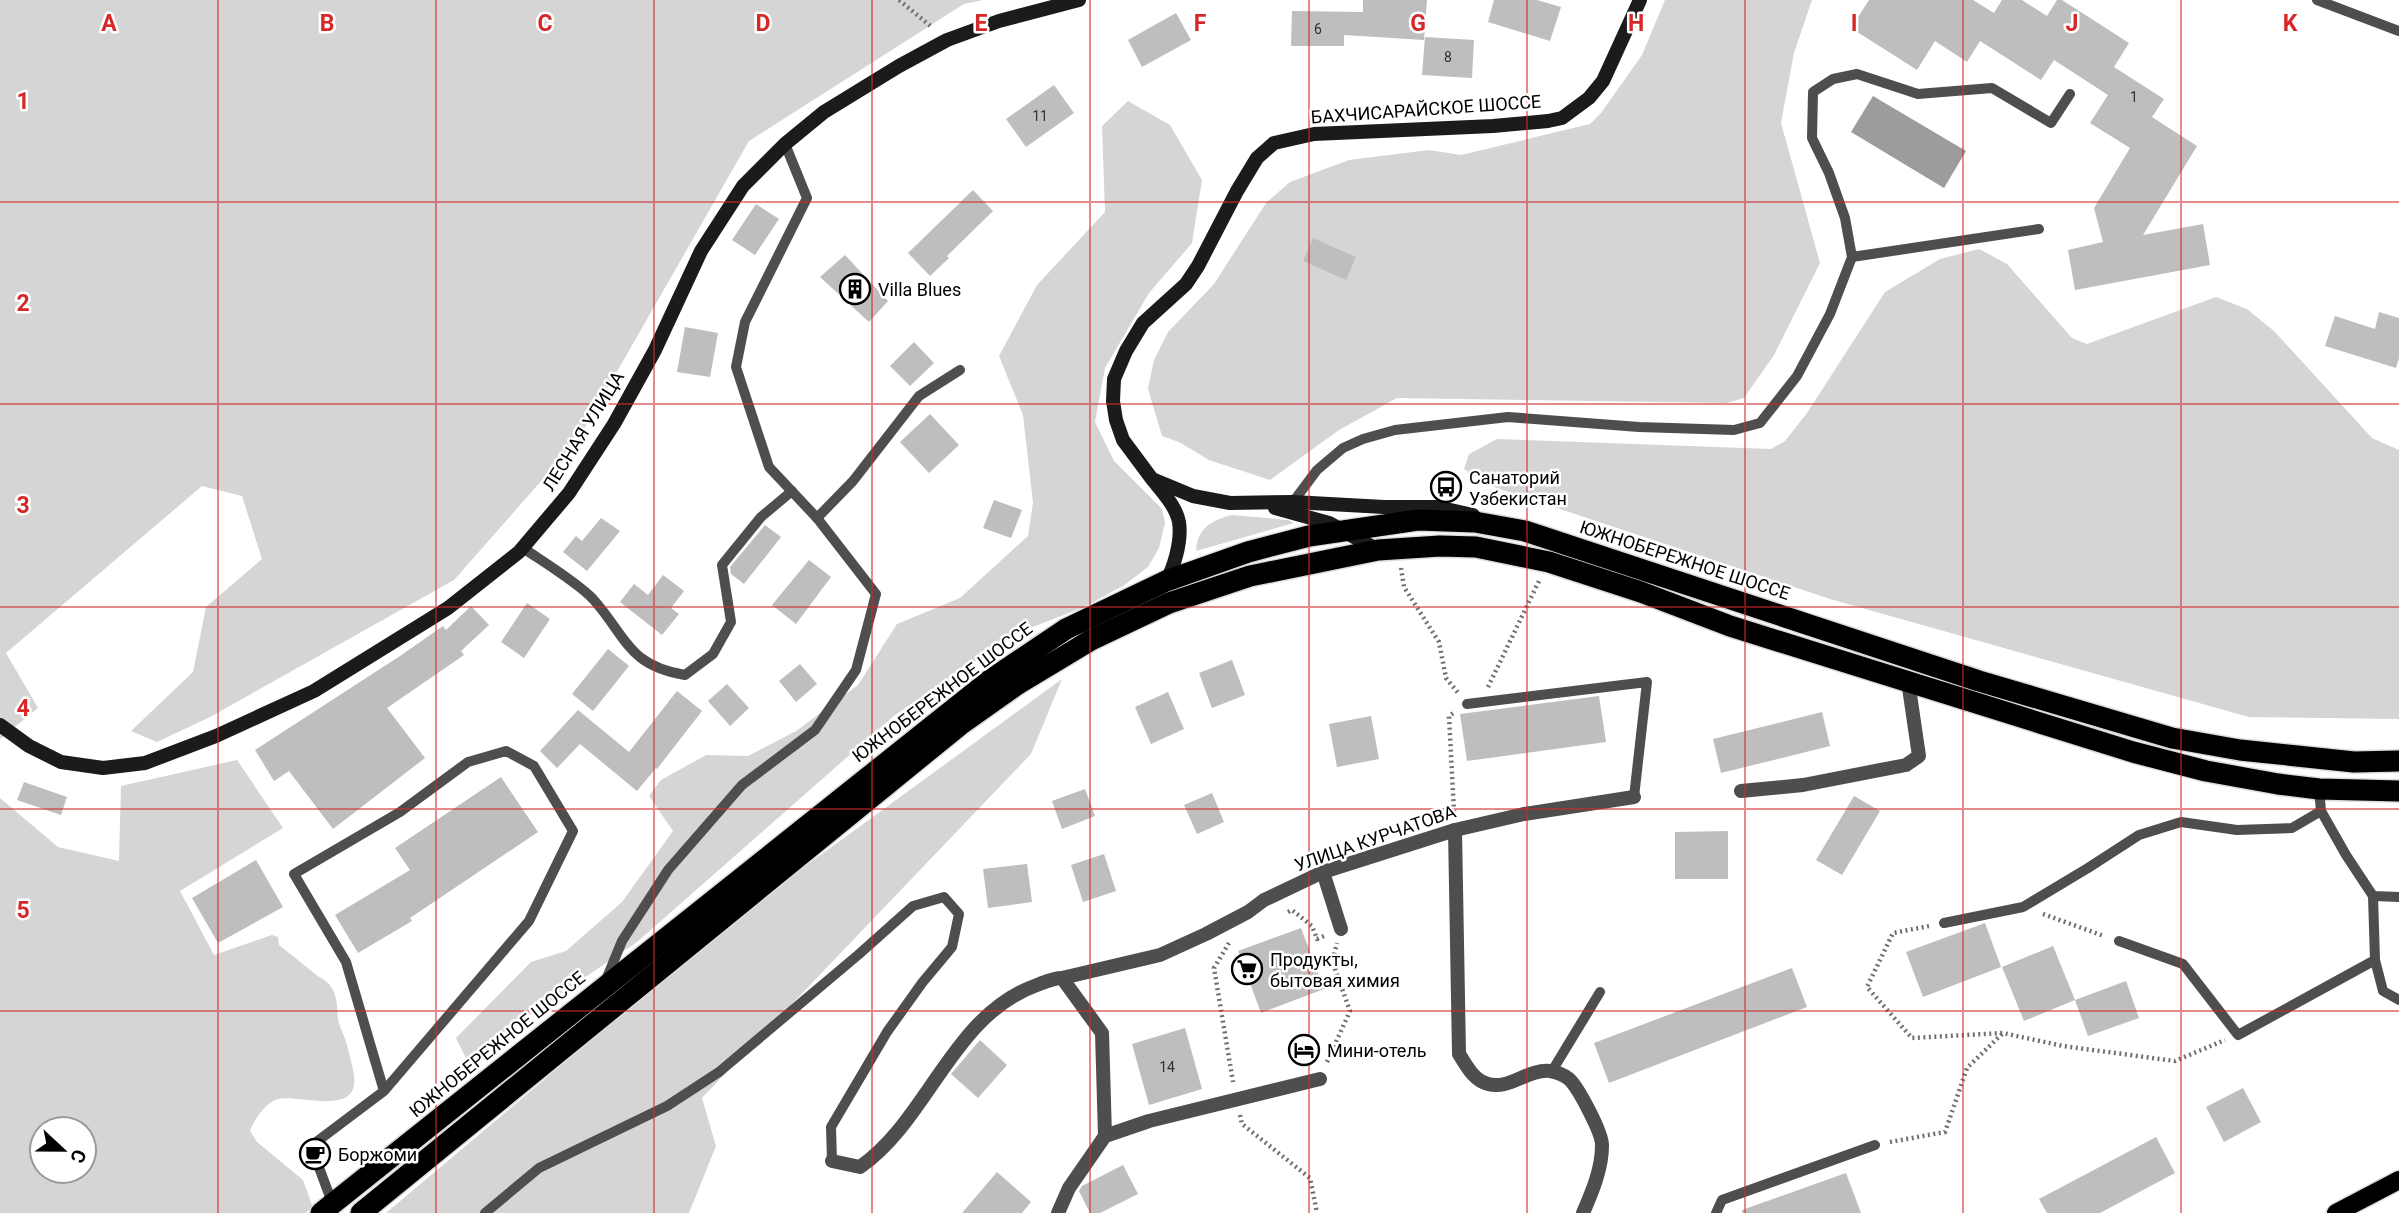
<svg xmlns="http://www.w3.org/2000/svg" width="2399" height="1213" font-family="Roboto,sans-serif">
	<rect width="100%" height="100%" fill="#fff"/>
	<g fill="#d5d5d5" fill-rule="evenodd">
		<polygon points="0,0 983,0 964,4 749,141 579,438 454,580 210,717 157,742 131,731 193,672 206,607 262,559 242,496 202,486 6,653 38,708 0,739"/>
		<polygon points="1665,0 1812,0 1794,53 1781,123 1820,263 1774,355 1744,398 1727,403 1397,398 1339,430 1270,480 1209,460 1179,442 1162,436 1148,389 1154,360 1168,332 1214,284 1266,203 1290,182 1349,160 1429,150 1461,155 1590,124 1601,113 1642,55"/>
		<polygon points="1128,101 1170,125 1202,180 1192,243 1149,293 1105,368 1095,422 1114,461 1162,509 1165,523 1159,548 1148,567 1123,586 1082,608 1017,633 895,715 637,942 466,1058 456,1038 531,962 566,951 622,902 673,831 649,796 661,780 706,755 748,756 796,731 858,685 897,624 960,598 1028,536 1033,503 1023,415 999,356 1037,285 1105,212 1102,126"/>
		<polygon points="1979,249 2007,264 2072,338 2087,344 2216,297 2247,309 2274,331 2372,438 2399,450 2399,719 2249,717 1830,599 1491,486 1464,469 1469,454 1497,439 1771,449 1785,441 1807,413 1885,292 1940,259"/>
		<path d="M1232,515L1288,520L1294,523L1196,551C1197,528 1212,520 1232,515Z"/>
		<polygon points="1062,679 1031,754 702,1098 716,1146 689,1213 386,1213 748,908"/>
		<path d="M237,760L283,828L180,891L214,955L272,935L278,937L279,945L319,977C337,985 337,1002 338,1019C339,1026 343,1032 345,1039C348,1048 353,1067 354,1076C360,1117 298,1094 278,1099C266,1102 254,1120 250,1131L257,1142L303,1180L313,1208L305,1213H0V798L58,847L119,861L121,786ZM42,1129H84V1171H42Z"/>
	</g>
	<polygon fill="#9c9c9c" points="1873,96 1966,151 1944,188 1851,132"/>
	<g fill="#bebebe">
		<polygon points="1363,0 1427,0 1424,40 1344,35 1344,46 1291,46 1292,11 1363,12"/>
		<polygon points="1494,0 1537,0 1561,7 1550,41 1488,22"/>
		<polygon points="1869,0 1973,0 1994,13 2002,0 2022,0 2047,16 2057,0 2062,0 2129,43 2114,67 2164,99 2152,117 2197,146 2143,235 2203,224 2210,265 2075,290 2068,250 2103,242 2094,208 2130,148 2090,123 2108,95 2054,60 2041,80 1980,41 1967,62 1935,41 1917,70 1851,28"/>
		<polygon points="1176,13 1191,40 1142,67 1128,40"/>
		<polygon points="1425,37 1474,40 1472,78 1422,75"/>
		<polygon points="1054,85 1074,113 1026,147 1006,119"/>
		<polygon points="973,190 993,211 947,256 949,258 930,276 908,253"/>
		<polygon points="756,204 779,219 755,255 732,240"/>
		<polygon points="1313,238 1356,257 1346,280 1303,261"/>
		<polygon points="845,255 888,301 869,322 820,277"/>
		<polygon points="2379,312 2399,318 2399,358 2396,368 2325,346 2335,316 2375,329"/>
		<polygon points="685,327 718,333 710,377 677,372"/>
		<polygon points="914,342 934,363 910,386 890,366"/>
		<polygon points="930,414 959,445 929,473 900,442"/>
		<polygon points="994,500 1022,510 1011,538 983,528"/>
		<polygon points="601,518 620,531 587,571 563,552 576,536 582,541"/>
		<polygon points="765,525 781,537 744,584 731,574 730,567"/>
		<polygon points="809,560 831,577 796,624 772,605"/>
		<polygon points="663,575 684,591 671,608 679,614 662,635 620,602 634,584 648,595"/>
		<polygon points="527,603 550,619 524,658 501,642"/>
		<polygon points="471,606 489,625 461,651 464,655 387,708 425,758 333,829 289,771 274,781 255,750 400,656 443,626 446,630"/>
		<polygon points="608,649 629,666 593,711 572,694"/>
		<polygon points="1232,660 1245,695 1212,708 1199,673"/>
		<polygon points="800,664 817,684 796,702 779,681"/>
		<polygon points="727,684 749,708 730,726 708,701"/>
		<polygon points="677,691 702,711 657,769 656,768 637,791 580,744 557,768 540,751 578,710 629,752"/>
		<polygon points="1168,692 1184,729 1151,744 1135,707"/>
		<polygon points="1599,696 1606,742 1467,761 1460,714"/>
		<polygon points="1822,712 1830,746 1721,773 1713,739"/>
		<polygon points="1371,716 1379,759 1337,767 1329,724"/>
		<polygon points="501,777 538,832 410,918 412,921 358,953 335,915 410,870 395,848"/>
		<polygon points="24,782 67,797 61,815 17,800"/>
		<polygon points="1085,789 1095,816 1062,829 1052,801"/>
		<polygon points="1212,793 1224,822 1197,834 1184,805"/>
		<polygon points="1854,796 1880,811 1842,875 1816,860"/>
		<polygon points="1728,831 1728,879 1675,879 1675,832"/>
		<polygon points="1104,854 1116,891 1083,902 1071,865"/>
		<polygon points="256,860 283,907 218,943 192,898"/>
		<polygon points="1027,864 1032,902 988,908 983,869"/>
		<polygon points="1985,923 2001,967 1923,997 1906,952"/>
		<polygon points="1301,928 1324,989 1261,1013 1238,951"/>
		<polygon points="2053,946 2075,1000 2024,1021 2002,967"/>
		<polygon points="1792,968 1807,1007 1609,1083 1594,1043"/>
		<polygon points="2126,981 2139,1018 2088,1036 2075,1000"/>
		<polygon points="1185,1028 1202,1089 1149,1105 1132,1044"/>
		<polygon points="980,1040 1007,1065 978,1098 951,1074"/>
		<polygon points="2243,1088 2261,1122 2224,1142 2206,1107"/>
		<polygon points="2156,1137 2175,1173 2100,1213 2047,1213 2039,1199"/>
		<polygon points="1123,1165 1138,1194 1100,1213 1090,1213 1079,1191 1082,1186"/>
		<polygon points="997,1172 1031,1202 1022,1213 962,1213"/>
		<polygon points="1846,1173 1861,1213 1742,1213 1742,1210"/>
	</g>
	<g fill="none" stroke-linecap="round" stroke-linejoin="round">
		<g stroke="#dbdbdb" stroke-width="21">
			<polyline id="primary" points="2336,1213 2399,1180"/>
		</g>
		<g stroke="#dbdbdb" stroke-width="24">
			<g id="highway">
				<polyline points="321,1213 990,680 1066,629 1166,581 1248,552 1309,536 1418,520 1475,522 1525,531 1979,681 2172,738 2240,750 2354,762 2399,761"/>
				<polyline points="361,1213 960,725 1018,684 1091,640 1169,603 1250,576 1378,550 1440,546 1476,547 1549,562 1641,592 1730,626 2133,752 2206,771 2278,784 2319,789 2399,791"/>
			</g>
		</g>
		<g stroke="#707070" stroke-width="4.5" stroke-dasharray="2 3.5" stroke-linecap="butt">
			<polyline points="899,0 933,28"/>
			<polyline points="1401,568 1404,587 1439,642 1446,678 1459,694"/>
			<polyline points="1488,687 1539,581"/>
			<polyline points="1454,812 1449,716 1455,712"/>
			<polyline points="1288,912 1292,910 1312,926 1317,939 1324,936"/>
			<polyline points="2043,914 2104,936"/>
			<polyline points="1929,926 1893,933 1867,987 1912,1038 2003,1033 2063,1046 2175,1061 2225,1040"/>
			<polyline points="1229,943 1214,968 1233,1082"/>
			<polyline points="1327,1062 1350,1011 1334,966 1333,959 1337,943"/>
			<polyline points="1240,1115 1242,1124 1310,1178 1317,1213"/>
			<polyline points="1890,1142 1945,1132 1967,1068 2003,1033"/>
		</g>
		<g stroke="#4e4e4e" stroke-width="10">
			<polyline points="2317,0 2399,31"/>
			<polyline points="785,144 807,198 745,322 736,367 769,467 817,518 853,481 919,396 960,370"/>
			<polyline points="1852,257 2039,229"/>
			<polyline points="1293,502 1317,470 1343,448 1363,439 1395,430 1508,417 1639,427 1734,430 1760,423 1797,376 1830,314 1852,257 1845,218 1829,173 1812,138 1813,92 1833,79 1857,74 1918,94 1992,88 2051,123 2070,94"/>
			<path d="M523,548C542,561 578,583 593,599C627,637 627,665 685,675L713,654L731,622L722,565L761,517L792,491"/>
			<polyline points="1467,704 1647,682 1634,797"/>
			<polyline points="2319,789 2321,811 2346,855 2373,896 2399,897"/>
			<polyline points="2373,896 2375,960 2383,991 2399,1000"/>
			<polyline points="1944,923 2023,907 2088,868 2139,835 2181,822 2237,830 2292,828 2321,811"/>
			<polyline points="2119,941 2183,964 2238,1035 2375,960"/>
			<polyline points="606,980 622,941 668,870 742,785 815,730 856,670 876,594 817,518"/>
			<polyline points="1552,1071 1600,992"/>
			<polyline points="333,1205 311,1146 384,1091 529,921 573,831 534,766 506,751 468,762 400,812 294,874 346,962 384,1091"/>
			<polyline points="485,1213 539,1168 667,1106 719,1072 858,955 913,906 944,897 959,914 952,947 922,983 887,1032 831,1127 832,1161"/>
			<polyline points="1716,1213 1722,1200 1875,1145"/>
		</g>
		<g stroke="#4e4e4e" stroke-width="14">
			<polyline points="1741,791 1803,785 1906,765 1919,756 1908,681"/>
			<path d="M1455,830L1459,1054C1467,1066 1473,1080 1488,1084C1510,1090 1527,1069 1550,1071C1556,1072 1564,1075 1569,1079C1578,1087 1603,1134 1602,1146C1602,1169 1592,1192 1583,1213"/>
			<polyline points="1323,872 1341,929"/>
			<polyline points="1062,978 1102,1033 1105,1136"/>
			<path d="M832,1161L860,1167C929,1119 952,1015 1037,985C1045,982 1053,978 1062,978L1160,955L1206,934L1248,912L1264,900L1323,872L1455,830L1524,814L1634,797"/>
			<polyline points="1058,1213 1069,1188 1105,1136 1149,1121 1320,1079"/>
		</g>
		<g stroke="#1b1b1b" stroke-width="14">
			<path d="M1153,480C1162,492 1176,506 1179,522C1182,541 1174,569 1164,585"/>
			<polyline points="1275,508 1329,523 1378,550"/>
			<polyline points="1473,515 1437,507 1384,507 1293,502 1230,503 1193,496 1152,479 1123,440 1116,420 1113,401 1114,379 1126,351 1143,323 1186,284 1198,266 1237,191 1257,158 1274,143 1314,134 1493,126 1548,121 1562,118 1589,98 1603,81 1640,0"/>
			<polyline points="0,725 29,746 61,762 103,768 145,763 216,736 314,691 448,608 519,552 569,493 614,424 655,350 701,251 743,186 785,144 824,112 899,66 947,40 999,21 1079,0"/>
		</g>
		<use href="#primary" stroke="#000" stroke-width="18"/>
		<use href="#highway" stroke="#000" stroke-width="21"/>
	</g>
	<path fill="none" stroke="#d62828" stroke-width="2" stroke-opacity="0.55" d="M218,0V1213M436,0V1213M654,0V1213M872,0V1213M1090,0V1213M1309,0V1213M1527,0V1213M1745,0V1213M1963,0V1213M2181,0V1213M0,202H2399M0,404H2399M0,607H2399M0,809H2399M0,1011H2399"/>
	<defs>
		<g id="building-ring" transform="scale(1.575)"><circle r="9.5" fill="#fff" stroke="#000" stroke-width="1.5"/><path d="M-4-6H4V6H1V3H-1V6H-4ZM-2.5-4.3h1.7v1.8h-1.7ZM.8-4.3h1.7v1.8H.8ZM-2.5-1h1.7V.8h-1.7ZM.8-1h1.7V.8H.8Z" fill="#000"/></g>
		<g id="bus-ring" transform="scale(1.575)"><circle r="9.5" fill="#fff" stroke="#000" stroke-width="1.5"/><path d="M-5-6H5V4H4V6H2V4H-2V6H-4V4H-5ZM-3.5-4V0h7V-4ZM-3.5 1.2v1.5H-2V1.2ZM2 1.2v1.5H3.5V1.2Z" fill="#000"/></g>
		<g id="supermarket-ring" transform="scale(1.575)"><circle r="9.5" fill="#fff" stroke="#000" stroke-width="1.5"/><path d="M-6-5.5h2.5l.6 2H6L4.5 2H-2.5L-4.4-4H-6ZM-1.5 3.2a1.3 1.3 0 1 0 .1 0ZM3 3.2a1.3 1.3 0 1 0 .1 0Z" fill="#000"/></g>
		<g id="hotel-ring" transform="scale(1.575)"><circle r="9.5" fill="#fff" stroke="#000" stroke-width="1.5"/><path d="M-6-4.5h1.5V1H6V5H4.5V3h-9V5H-6ZM-4 0a1.8 1.8 0 1 1 3.6 0ZM.5 0V-2.5h3Q6-2.5 6 0Z" fill="#000"/></g>
		<g id="cafe-ring" transform="scale(1.575)"><circle r="9.5" fill="#fff" stroke="#000" stroke-width="1.5"/><path d="M-5.5-4.5H6V0H3Q3 3.5 0 3.5H-2.5Q-5.5 3.5-5.5 0ZM3-3.2v2h1.7v-2ZM-6 4.5H4V6H-6Z" fill="#000"/></g>
	</defs>
	<g fill-rule="evenodd">
		<use href="#building-ring" x="855" y="289"/>
		<use href="#bus-ring" x="1446" y="487"/>
		<use href="#supermarket-ring" x="1247" y="969"/>
		<use href="#hotel-ring" x="1304" y="1050"/>
		<use href="#cafe-ring" x="315" y="1154"/>
	</g>
	<g text-anchor="middle" dominant-baseline="central" stroke-width="5" stroke-linejoin="round" paint-order="stroke">
		<g font-size="14" fill="#303030">
			<text x="1318" y="29">6</text>
			<text x="1448" y="57">8</text>
			<text x="2134" y="97">1</text>
			<text x="1040" y="116">11</text>
			<text x="1167" y="1067">14</text>
		</g>
		<g font-size="18" fill="#000" stroke="#fff">
			<text transform="translate(1426 109) rotate(-4)">БАХЧИСАРАЙСКОЕ ШОССЕ</text>
			<text transform="translate(583 431) rotate(-58)">ЛЕСНАЯ УЛИЦА</text>
			<text transform="translate(1685 560) rotate(18)">ЮЖНОБЕРЕЖНОЕ ШОССЕ</text>
			<text transform="translate(942 692) rotate(-37)">ЮЖНОБЕРЕЖНОЕ ШОССЕ</text>
			<text transform="translate(1375 838) rotate(-19)">УЛИЦА КУРЧАТОВА</text>
			<text transform="translate(497 1044) rotate(-39)">ЮЖНОБЕРЕЖНОЕ ШОССЕ</text>
		</g>
		<g font-size="18" fill="#000" stroke="#fff" text-anchor="start">
			<text x="878" y="289">Villa Blues</text>
			<text x="1469" y="477">Санаторий<tspan x="1469" dy="21">Узбекистан</tspan></text>
			<text x="1270" y="959">Продукты,<tspan x="1270" dy="21">бытовая химия</tspan></text>
			<text x="1327" y="1050">Мини-отель</text>
			<text x="338" y="1154">Боржоми</text>
		</g>
	</g>
	<g font-size="23" text-anchor="middle" font-weight="bold" fill="#d62828" stroke="#fff" stroke-width="5" stroke-linejoin="round" paint-order="stroke">
		<text x="109" y="31">A</text>
		<text x="327" y="31">B</text>
		<text x="545" y="31">C</text>
		<text x="763" y="31">D</text>
		<text x="981" y="31">E</text>
		<text x="1200" y="31">F</text>
		<text x="1418" y="31">G</text>
		<text x="1636" y="31">H</text>
		<text x="1854" y="31">I</text>
		<text x="2072" y="31">J</text>
		<text x="2290" y="31">K</text>
		<text x="23" y="109">1</text>
		<text x="23" y="311">2</text>
		<text x="23" y="513">3</text>
		<text x="23" y="716">4</text>
		<text x="23" y="918">5</text>
	</g>
	<g transform="translate(63 1150) rotate(112)"><circle r="33" fill="#ffffff" stroke="#999999" stroke-width="2"/>
	<path d="M0-5L12 26L0 18L-12 26Z" fill="#000000"/>
	<text y="-10" font-size="19" font-weight="bold" text-anchor="middle" fill="#000000">С</text>
	</g>
</svg>
